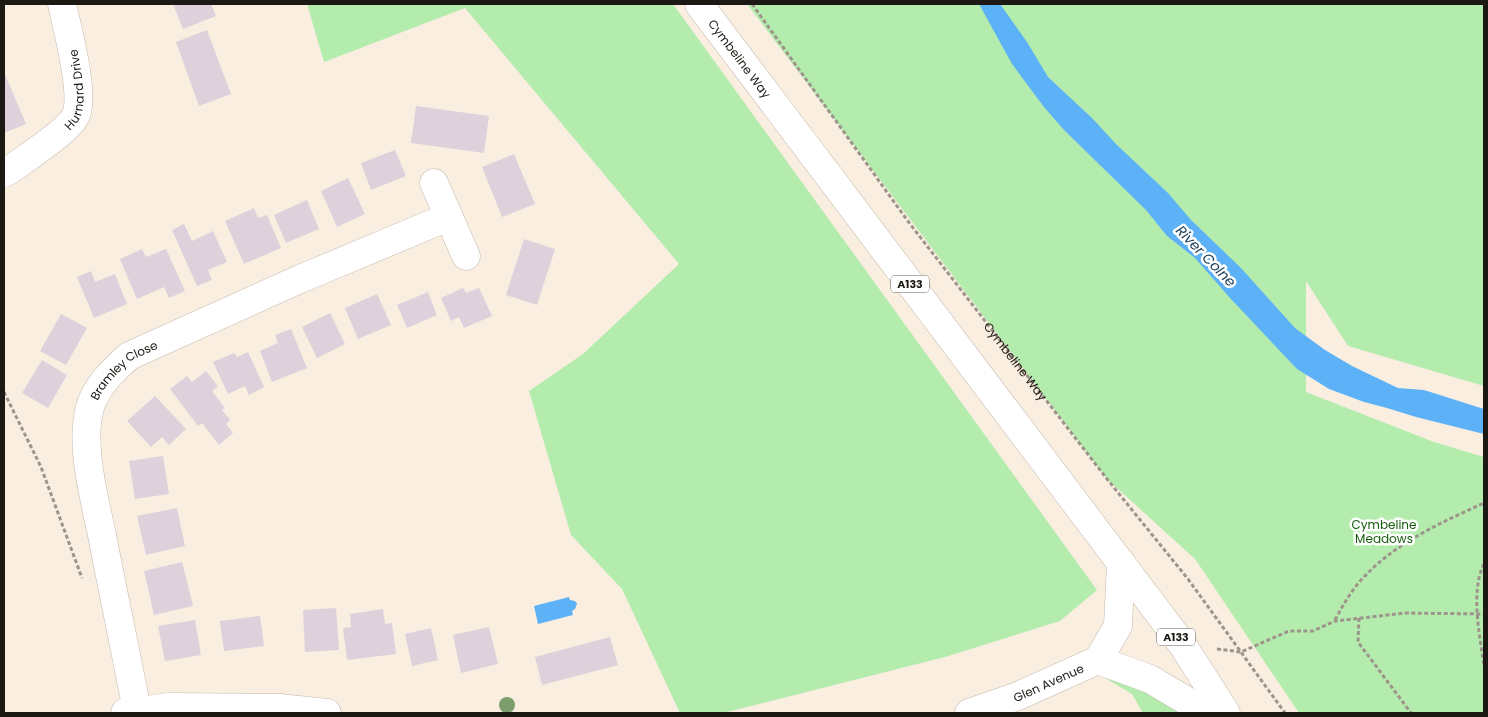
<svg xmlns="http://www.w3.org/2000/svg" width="1488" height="717" font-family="Poppins,sans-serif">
	<rect width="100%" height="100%" fill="#faeee1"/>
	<g fill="#b4ecad">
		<polygon points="307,4 673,4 1097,590 1060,621 945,657 723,713 680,713 622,589 571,535 529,391 583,354 679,264 465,8 324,62"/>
		<polygon points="747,4 1484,4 1484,386 1348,346 1306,281 1306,392 1434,442 1484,457 1484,713 1299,713 1195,559 1107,479"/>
		<polygon points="1090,669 1165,699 1191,713 1143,713 1132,694"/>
	</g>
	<g fill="#5db2f7">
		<polygon points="979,4 1000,4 1027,42 1048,77 1093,119 1116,144 1168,193 1191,220 1240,267 1295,328 1325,350 1352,366 1398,388 1424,390 1484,409 1484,434 1416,417 1387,408 1364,402 1329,389 1297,369 1230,298 1195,258 1167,236 1146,210 1064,130 1044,107 1012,64"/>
		<polygon points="569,597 570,600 575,601 577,604 575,609 572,611 573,615 538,624 534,606"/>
	</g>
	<g fill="#dfd1db">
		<polygon points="173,4 211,4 216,16 183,29"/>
		<polygon points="207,30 231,94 199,106 176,42"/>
		<polygon points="4,72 26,124 4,133"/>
		<polygon points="416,106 489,116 484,153 411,143"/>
		<polygon points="395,150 406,176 371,190 361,163"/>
		<polygon points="514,154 535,204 502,217 482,167"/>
		<polygon points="348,178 365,214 337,227 321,191"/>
		<polygon points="307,200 319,229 286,243 274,215"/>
		<polygon points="254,208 258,218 267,215 281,248 244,264 225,221"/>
		<polygon points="184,224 192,241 213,231 227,262 208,270 212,280 197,286 172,230"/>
		<polygon points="524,239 555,249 537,305 506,295"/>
		<polygon points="142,249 146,257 166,249 185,291 169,298 164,287 137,299 120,259"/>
		<polygon points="91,271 95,282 115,274 127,304 94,318 77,277"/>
		<polygon points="463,288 466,293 479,288 492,316 464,328 459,317 451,321 441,298"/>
		<polygon points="428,292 437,315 407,328 397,305"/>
		<polygon points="377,294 391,325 358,339 345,308"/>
		<polygon points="330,313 345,344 317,358 302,327"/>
		<polygon points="61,314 87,328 66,365 40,351"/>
		<polygon points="291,329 307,368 272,382 260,351 278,343 275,335"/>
		<polygon points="248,352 264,387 249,395 245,386 228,394 213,362 234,353 237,357"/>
		<polygon points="42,360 67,375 48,408 22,393"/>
		<polygon points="206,371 218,386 212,391 225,408 222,410 230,420 226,424 233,433 219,445 202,423 198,426 170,389 187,376 192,382"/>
		<polygon points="155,396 186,429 169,445 162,437 151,447 127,421"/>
		<polygon points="163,456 169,494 135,499 129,461"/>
		<polygon points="177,508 185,546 146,555 137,516"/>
		<polygon points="182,562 193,606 154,615 144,571"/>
		<polygon points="336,608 339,650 305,652 303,610"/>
		<polygon points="383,609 385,624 392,623 396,654 347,660 343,628 351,627 350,614"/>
		<polygon points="260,616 264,646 224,651 220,621"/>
		<polygon points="195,620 201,655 165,661 158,626"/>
		<polygon points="489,627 498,664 461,673 453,635"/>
		<polygon points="431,628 438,660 412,666 405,634"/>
		<polygon points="610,637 618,665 542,685 535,657"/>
	</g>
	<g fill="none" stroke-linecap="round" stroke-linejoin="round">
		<g stroke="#c3b9ac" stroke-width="29">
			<g id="minor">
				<path id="s2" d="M4,173L11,169C26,158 70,130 76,115C85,93 67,28 62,4"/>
				<polyline points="434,183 466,256"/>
				<polyline points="1098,660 1150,679 1207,713"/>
				<path id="s3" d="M137,711C126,652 113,593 102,535C94,497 77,435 93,399C102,380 115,369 129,356L300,279L448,217"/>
				<polyline points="125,713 170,707 279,708 327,713"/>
				<path id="s4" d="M969,713L1018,696L1098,660L1118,626L1121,563"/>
			</g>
		</g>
		<g stroke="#c3b9ac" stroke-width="29">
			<g id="major">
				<path id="s5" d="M699,4L1182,644L1226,713"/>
			</g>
		</g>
		<g stroke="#9d948b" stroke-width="3" stroke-dasharray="4 2.5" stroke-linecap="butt">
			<path id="s1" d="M752,4L907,220L1107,479L1188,579L1285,713"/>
			<polyline points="4,392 41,467 82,578"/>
			<path d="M1484,564C1470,591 1480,637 1484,666"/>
			<polyline points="1359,618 1358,642 1411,713"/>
			<path d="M1335,620C1343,605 1351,591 1363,578C1395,543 1442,522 1484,503"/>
			<polyline points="1217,649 1241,652 1289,631 1313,631 1335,621 1405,613 1484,614"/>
		</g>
		<use href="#minor" stroke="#fff" stroke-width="28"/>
		<use href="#major" stroke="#fff" stroke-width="28"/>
	</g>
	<circle fill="#7c9e6d" cx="507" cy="705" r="8"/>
	<g text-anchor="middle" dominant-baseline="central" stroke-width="5" stroke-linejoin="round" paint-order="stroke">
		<g fill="#fff" stroke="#605d5a" stroke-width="1">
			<rect x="891" y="275.5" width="38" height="17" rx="4"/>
			<rect x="1157" y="628.5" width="38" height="17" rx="4"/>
		</g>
		<g font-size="11" font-weight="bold" fill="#1c1813">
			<text x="910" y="284">A133</text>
			<text x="1176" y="637">A133</text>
		</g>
		<g font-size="12" fill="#1c1813" stroke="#fff">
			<text stroke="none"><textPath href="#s5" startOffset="68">Cymbeline Way</textPath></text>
			<text stroke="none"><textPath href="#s2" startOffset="118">Hurnard Drive</textPath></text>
			<text stroke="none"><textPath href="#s1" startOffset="444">Cymbeline Way</textPath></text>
			<text stroke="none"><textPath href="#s3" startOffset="361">Bramley Close</textPath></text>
			<text stroke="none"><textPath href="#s4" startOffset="85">Glen Avenue</textPath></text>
		</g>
		<g font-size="12" fill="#155c0e" stroke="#fff">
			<text x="1384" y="524">Cymbeline<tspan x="1384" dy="14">Meadows</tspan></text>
		</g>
		<g font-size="14" font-style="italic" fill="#173b57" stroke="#fff">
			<text transform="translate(1206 256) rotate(46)">River Colne</text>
		</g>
	</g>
	<rect width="1488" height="717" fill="none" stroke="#1c1813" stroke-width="10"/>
</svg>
